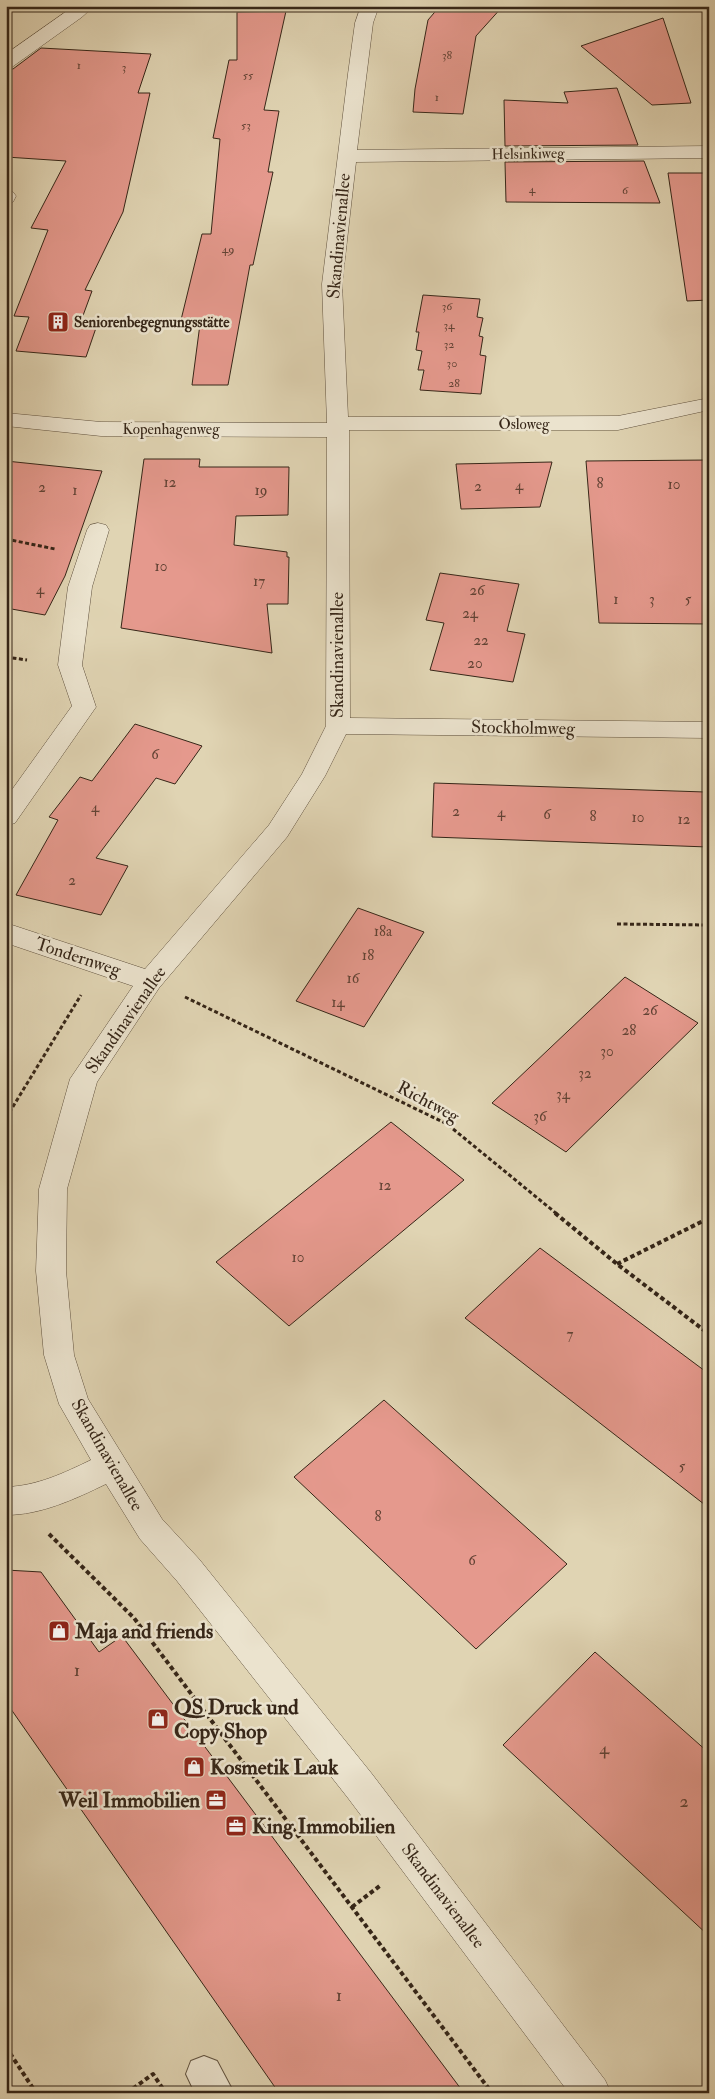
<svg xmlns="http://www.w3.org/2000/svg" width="715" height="2099" font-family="'IM FELL Double Pica',serif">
	<rect width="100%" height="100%" fill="#e0d4b3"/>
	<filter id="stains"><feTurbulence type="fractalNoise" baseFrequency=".004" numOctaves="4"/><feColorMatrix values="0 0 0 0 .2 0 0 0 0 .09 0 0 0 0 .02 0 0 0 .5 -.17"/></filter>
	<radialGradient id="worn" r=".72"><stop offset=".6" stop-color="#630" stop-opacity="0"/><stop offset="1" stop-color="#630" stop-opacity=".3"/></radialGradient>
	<g fill="#e5998d" stroke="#362618">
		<polygon points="440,6 503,6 476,36 463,114 413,112 415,89 428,20"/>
		<polygon points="286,11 264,110 279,111 268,172 273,172 253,265 250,265 228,385 192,385 200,324 180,324 202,234 211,234 220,139 213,138 229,60 237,60 237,12"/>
		<polygon points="663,18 691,103 652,105 581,46"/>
		<polygon points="41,48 151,54 138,93 150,93 123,212 85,290 92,291 81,321 98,322 86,357 16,351 29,317 14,316 48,230 31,228 66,161 6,157 6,70 13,69"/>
		<polygon points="617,88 638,145 505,146 504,100 568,103 564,92"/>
		<polygon points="644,161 660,203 506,202 505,162"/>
		<polygon points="668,173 709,173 709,300 687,301"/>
		<polygon points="423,295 480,299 477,317 483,318 479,336 483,337 480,355 486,356 481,394 420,390 424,370 418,370 422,351 416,350 419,332 416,332"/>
		<polygon points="144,459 200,459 199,467 289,467 288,515 236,516 234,545 287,552 287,557 289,557 288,604 267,604 272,653 121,628"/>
		<polygon points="709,460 709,624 599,623 586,461"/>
		<polygon points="6,461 102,471 65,576 45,615 6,608"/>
		<polygon points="552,462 540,507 461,509 456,464"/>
		<polygon points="440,573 519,584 507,631 525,634 513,682 430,670 444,623 426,620"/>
		<polygon points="135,724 202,746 175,784 156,778 96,858 128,866 101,915 16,895 58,820 49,817 80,777 92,781"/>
		<polygon points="434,783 705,792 708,847 432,837"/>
		<polygon points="358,908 424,932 364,1027 296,1001"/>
		<polygon points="625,977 698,1023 566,1152 492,1103"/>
		<polygon points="391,1122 464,1180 289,1326 216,1262"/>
		<polygon points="540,1248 709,1374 709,1508 465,1318"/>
		<polygon points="384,1400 567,1564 476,1649 294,1477"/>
		<polygon points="6,1570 41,1572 99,1652 122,1636 464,2093 279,2093 6,1702"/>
		<polygon points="595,1652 709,1753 709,1936 503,1745"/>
	</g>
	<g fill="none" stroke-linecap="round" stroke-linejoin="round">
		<g stroke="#60523f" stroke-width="2">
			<polygon id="service" points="204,2056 217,2061 234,2093 195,2093 186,2074 191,2061"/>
		</g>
		<g stroke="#60523f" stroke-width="1">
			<g id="minor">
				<polygon points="74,6 94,6 82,17 12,67 6,68 6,54"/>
				<path d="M361,6H379L373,23L357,150L709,146V158L356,162L342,284L348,417L618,416L709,398V410L618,430H349L350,718L709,722V738L346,734L325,776L287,837L159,988L97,1082L67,1189L66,1271L74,1355L88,1399L162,1519L199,1559L372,1774L605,2080L611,2093H569L348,1798L177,1581L140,1539L106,1484C75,1499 41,1515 6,1515V1487C37,1486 64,1473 91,1460L59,1404L44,1355L36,1271L39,1189L70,1079L133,986L6,943V923L145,969L269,825L302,774L326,726L327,437L101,436L6,426V413L101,422L327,423L322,284L348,74L355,23Z"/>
				<polygon points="6,190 13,192 16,196 13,202 6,204"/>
				<polygon points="98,523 106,525 109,530 92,587 82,665 96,707 15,823 6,826 6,798 72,706 58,665 68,587 87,530 90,525"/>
			</g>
		</g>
		<g stroke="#362618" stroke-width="3" stroke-dasharray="4 2.5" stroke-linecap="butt">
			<polyline points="6,539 55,549"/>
			<polyline points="6,657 27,660"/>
			<polyline points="617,924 709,925"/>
			<polyline points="185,997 447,1124 557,1214"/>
			<polyline points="6,1118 81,995"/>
		</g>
		<g stroke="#362618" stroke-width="4" stroke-dasharray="4.5 3" stroke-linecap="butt">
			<polyline points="555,1213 617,1264 709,1334"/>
			<polyline points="617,1264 709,1218"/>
			<polyline points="49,1534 134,1618 492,2093"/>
			<polyline points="352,1907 381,1885"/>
			<polyline points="6,2047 36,2093"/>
			<polyline points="127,2093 153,2074 163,2089"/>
		</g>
		<use href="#service" fill="#ebe3ce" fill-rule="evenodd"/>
		<use href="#minor" fill="#ebe3ce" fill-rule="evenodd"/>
	</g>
	<defs>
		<g id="building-square" transform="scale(1.125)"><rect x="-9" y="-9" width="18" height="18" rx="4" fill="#8f2418" stroke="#ebe3ce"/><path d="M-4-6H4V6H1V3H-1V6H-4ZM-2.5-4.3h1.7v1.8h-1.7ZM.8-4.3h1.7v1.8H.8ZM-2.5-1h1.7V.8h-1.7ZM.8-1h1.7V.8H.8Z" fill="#fff"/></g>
		<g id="shop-square" transform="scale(1.125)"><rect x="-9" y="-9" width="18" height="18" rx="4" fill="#8f2418" stroke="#ebe3ce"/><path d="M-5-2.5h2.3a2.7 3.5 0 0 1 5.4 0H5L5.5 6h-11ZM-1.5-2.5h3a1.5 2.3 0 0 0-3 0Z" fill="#fff"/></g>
		<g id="office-square" transform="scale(1.125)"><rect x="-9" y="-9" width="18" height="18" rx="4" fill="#8f2418" stroke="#ebe3ce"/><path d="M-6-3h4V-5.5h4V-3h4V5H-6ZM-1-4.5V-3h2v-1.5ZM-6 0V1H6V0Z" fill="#fff"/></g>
	</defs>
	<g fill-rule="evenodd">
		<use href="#building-square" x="58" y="322"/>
		<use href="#shop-square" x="59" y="1631"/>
		<use href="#shop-square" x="158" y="1719"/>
		<use href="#shop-square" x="194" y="1767"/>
		<use href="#office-square" x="216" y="1800"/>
		<use href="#office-square" x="236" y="1826"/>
	</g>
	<g text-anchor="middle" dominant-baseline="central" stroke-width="5" stroke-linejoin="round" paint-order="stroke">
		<g font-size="12" fill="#624335">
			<text x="447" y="55">38</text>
			<text x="79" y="65">1</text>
			<text x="124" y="67">3</text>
			<text x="248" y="75">55</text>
			<text x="437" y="97">1</text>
			<text x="246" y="125">53</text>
			<text x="532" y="189">4</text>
			<text x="625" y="190">6</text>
			<text x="228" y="249">49</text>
			<text x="447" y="306">36</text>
			<text x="449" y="325">34</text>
			<text x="449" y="344">32</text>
			<text x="452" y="363">30</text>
			<text x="454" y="383">28</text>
		</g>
		<g font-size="15" fill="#362618" stroke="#ebe3ce">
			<text transform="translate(528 154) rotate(-1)">Helsinkiweg</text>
			<text x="524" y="424">Osloweg</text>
			<text x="171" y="429">Kopenhagenweg</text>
		</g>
		<g font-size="15" font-weight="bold" fill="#362618" stroke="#ebe3ce" text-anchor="start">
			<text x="74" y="322">Seniorenbegegnungsstätte</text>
		</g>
		<g font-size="15" fill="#624335">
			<text x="170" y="482">12</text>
			<text x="600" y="483">8</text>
			<text x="674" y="484">10</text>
			<text x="519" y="485">4</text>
			<text x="478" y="486">2</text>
			<text x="42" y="487">2</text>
			<text x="75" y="490">1</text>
			<text x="261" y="490">19</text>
			<text x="161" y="566">10</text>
			<text x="259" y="581">17</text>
			<text x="40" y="589">4</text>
			<text x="477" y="590">26</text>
			<text x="616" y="599">1</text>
			<text x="652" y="599">3</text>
			<text x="688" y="599">5</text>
			<text x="470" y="613">24</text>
			<text x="481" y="640">22</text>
			<text x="475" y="663">20</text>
			<text x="155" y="754">6</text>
			<text x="95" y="807">4</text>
			<text x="456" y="811">2</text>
			<text x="501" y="812">4</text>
			<text x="547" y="814">6</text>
			<text x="593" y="816">8</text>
			<text x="638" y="817">10</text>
			<text x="684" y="819">12</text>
			<text x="72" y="880">2</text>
			<text x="383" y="931">18a</text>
			<text x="368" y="955">18</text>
			<text x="353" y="978">16</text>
			<text x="338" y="1002">14</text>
			<text x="650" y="1010">26</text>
			<text x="629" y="1030">28</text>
			<text x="607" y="1051">30</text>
			<text x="585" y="1073">32</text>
			<text x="563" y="1094">34</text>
			<text x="540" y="1116">36</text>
			<text x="385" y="1185">12</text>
			<text x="298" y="1257">10</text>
			<text x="570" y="1334">7</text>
			<text x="682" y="1466">5</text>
			<text x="378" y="1516">8</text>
			<text x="472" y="1560">6</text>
		</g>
		<g font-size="18" fill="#362618" stroke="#ebe3ce">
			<text transform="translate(339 236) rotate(-85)">Skandinavienallee</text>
			<text transform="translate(337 655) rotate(-90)">Skandinavienallee</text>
			<text transform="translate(523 728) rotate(1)">Stockholmweg</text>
			<text transform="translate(78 957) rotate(18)">Tondernweg</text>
			<text transform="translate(126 1020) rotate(-55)">Skandinavienallee</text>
			<text transform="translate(428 1102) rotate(28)">Richtweg</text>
			<text transform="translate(107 1455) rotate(60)">Skandinavienallee</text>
			<text transform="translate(443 1896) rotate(53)">Skandinavienallee</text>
		</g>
		<g font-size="18" fill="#624335">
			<text x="77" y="1670">1</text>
			<text x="604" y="1748">4</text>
			<text x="684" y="1801">2</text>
			<text x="339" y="1995">1</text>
		</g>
		<g font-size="21" font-weight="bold" fill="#362618" stroke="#ebe3ce" text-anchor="start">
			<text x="75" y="1631">Maja and friends</text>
			<text x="174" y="1707">QS Druck und<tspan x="174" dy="24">Copy Shop</tspan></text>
			<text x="210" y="1767">Kosmetik Lauk</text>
			<text x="200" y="1800" text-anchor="end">Weil Immobilien</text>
			<text x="252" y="1826">King Immobilien</text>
		</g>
	</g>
	<rect width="715" height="2099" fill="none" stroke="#e0d4b3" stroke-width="25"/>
	<rect x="8" y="8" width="700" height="2084" fill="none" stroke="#362618" stroke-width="2.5"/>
	<rect x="12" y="12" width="690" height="2074" fill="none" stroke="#362618"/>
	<rect width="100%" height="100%" filter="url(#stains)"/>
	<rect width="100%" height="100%" fill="url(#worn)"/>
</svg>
